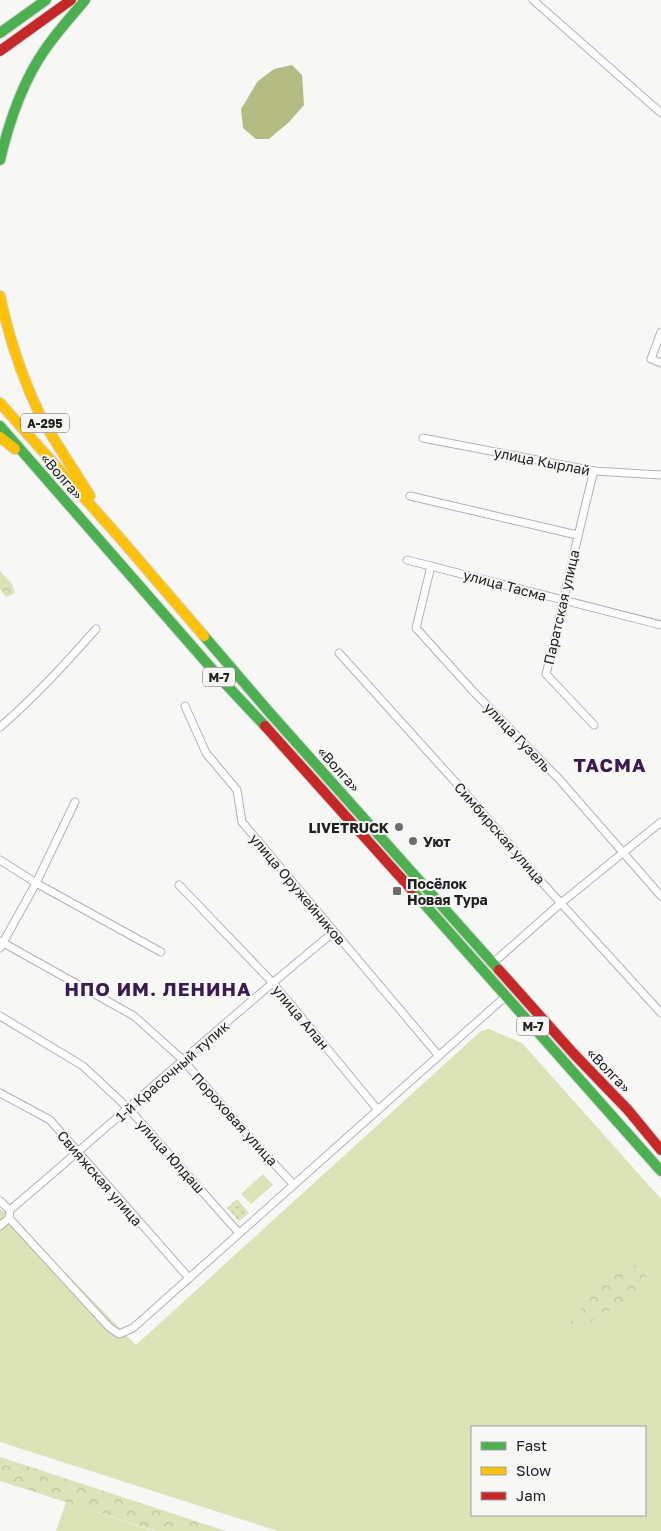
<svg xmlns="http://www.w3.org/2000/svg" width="661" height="1531" font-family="'Golos Text',sans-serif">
	<defs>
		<pattern id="forest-crowns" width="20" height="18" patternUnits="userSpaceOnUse" patternTransform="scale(1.25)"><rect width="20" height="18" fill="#dce3b7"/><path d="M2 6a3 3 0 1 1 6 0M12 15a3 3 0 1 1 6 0" fill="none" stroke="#bcc29d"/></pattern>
		<pattern id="park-dots" width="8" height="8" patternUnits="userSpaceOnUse" patternTransform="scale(1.25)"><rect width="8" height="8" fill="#dce3b7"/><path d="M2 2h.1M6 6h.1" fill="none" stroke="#bcc29d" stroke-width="1.8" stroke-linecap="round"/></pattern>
	</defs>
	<rect width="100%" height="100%" fill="#f7f7f6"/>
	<g fill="#dce3b7" fill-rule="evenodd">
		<path d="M489,1029L522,1043L661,1199V1531H278L0,1442V1209L9,1215L136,1345L481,1031ZM472,1427H645V1515H472Z"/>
		<polygon points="263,1174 273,1185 251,1204 241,1194"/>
		<polygon points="66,1502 154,1531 56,1531"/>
	</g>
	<g fill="url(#forest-crowns)">
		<polygon points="0,571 12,584 15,593 6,597 0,589"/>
		<polygon points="636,1265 647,1277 633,1296 553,1345 604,1279"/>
		<polygon points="0,1457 226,1531 156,1531 0,1481"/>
	</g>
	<polygon fill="url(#park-dots)" points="237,1199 249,1213 239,1221 227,1208"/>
	<polygon fill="#b4bc83" points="292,65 302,75 304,105 289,122 269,139 256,139 243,128 241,109 258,81 274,69"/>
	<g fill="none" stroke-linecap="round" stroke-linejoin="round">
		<g stroke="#b2b2b1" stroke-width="9">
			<g id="street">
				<polyline points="533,0 661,113"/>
				<polyline points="661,332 651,359 661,363"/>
				<polyline points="423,438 594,471 661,475"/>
				<polyline points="410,496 577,535"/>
				<polyline points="407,560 661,625"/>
				<polyline points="431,566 416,628 472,690 559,779 661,896"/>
				<polyline points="339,653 467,795 538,878 661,1013"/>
				<polyline points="185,706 206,753 237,790 242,822 439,1056"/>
				<path d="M594,725L546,674C563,607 576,539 594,471"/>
				<path d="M0,727C35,697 65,664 96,629"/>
				<polyline points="0,860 36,883 161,952"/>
				<polyline points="179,885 272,982 378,1110"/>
				<polyline points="0,941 134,1016 183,1060 244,1131 294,1185"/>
				<polyline points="0,948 36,883 75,802"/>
				<polyline points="494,962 561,903 661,822"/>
				<polyline points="0,1016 83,1066 129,1109 239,1233"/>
				<polyline points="0,1093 50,1120 189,1278"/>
				<polyline points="0,1201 10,1210 9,1218 109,1327 119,1334 133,1328 506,996"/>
				<path d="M10,1210C119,1118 223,1022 334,932"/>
				<polyline points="0,1226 9,1218"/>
			</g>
		</g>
		<g stroke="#d4d4d4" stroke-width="12">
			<g id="fast">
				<polyline points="0,33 46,0"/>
				<path d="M0,160C9,122 22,83 44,51C56,33 71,17 85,0"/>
				<polyline points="0,426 219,677 265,726"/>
				<polyline points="204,636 270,713 499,970"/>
				<polyline points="411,889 661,1171"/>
			</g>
		</g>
		<g stroke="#d4d4d4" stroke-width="12">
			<g id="slow">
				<path d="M0,296C9,338 22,378 41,417C56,444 74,470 90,496"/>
				<polyline points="0,403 119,537 204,636"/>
				<polyline points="0,437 15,449"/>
			</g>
		</g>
		<g stroke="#d4d4d4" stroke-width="12">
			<g id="jam">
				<polyline points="0,51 71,0"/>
				<polyline points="265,726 411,889"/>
				<polyline points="499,970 574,1054 628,1110 661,1150"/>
			</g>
		</g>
		<use href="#street" stroke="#fefefe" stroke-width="7"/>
		<use href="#fast" stroke="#4caf50" stroke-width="10"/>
		<use href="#slow" stroke="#ffc107" stroke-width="10"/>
		<use href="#jam" stroke="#c62828" stroke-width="10"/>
	</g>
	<g fill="#6c6c6b" stroke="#f7f8f5" stroke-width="2">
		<circle cx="399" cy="827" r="5"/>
		<circle cx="413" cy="841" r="5"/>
		<rect x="392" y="886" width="10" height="10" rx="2.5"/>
	</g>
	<g text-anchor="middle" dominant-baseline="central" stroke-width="4" stroke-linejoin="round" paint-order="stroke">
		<g fill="#f7f8f5" stroke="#616260" stroke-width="1">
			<rect x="21" y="413.5" width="48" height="19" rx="4"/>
			<rect x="203" y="667.5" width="32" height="19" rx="4"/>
			<rect x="517" y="1016.5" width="32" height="19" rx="4"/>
		</g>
		<g font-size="12" font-weight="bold" fill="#212120">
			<text x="45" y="423">А-295</text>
			<text x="219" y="677">М-7</text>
			<text x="533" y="1026">М-7</text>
		</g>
		<g font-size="14" fill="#212120" stroke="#f7f8f5">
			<text transform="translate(542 461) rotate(11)">улица Кырлай</text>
			<text transform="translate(62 476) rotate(49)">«Волга»</text>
			<text transform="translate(505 585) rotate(15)">улица Тасма</text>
			<text transform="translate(561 607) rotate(-77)">Паратская улица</text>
			<text transform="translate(518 737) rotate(46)">улица Гузель</text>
			<text transform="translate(339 769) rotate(48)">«Волга»</text>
			<text transform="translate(500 833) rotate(49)">Симбирская улица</text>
			<text transform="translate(298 889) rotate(50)">улица Оружейников</text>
			<text transform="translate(301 1017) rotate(50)">улица Алан</text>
			<text transform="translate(609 1070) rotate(46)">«Волга»</text>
			<text transform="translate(172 1071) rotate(-41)">1-й Красочный тупик</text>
			<text transform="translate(235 1119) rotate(48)">Пороховая улица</text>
			<text transform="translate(171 1156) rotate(48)">улица Юлдаш</text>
			<text transform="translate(100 1178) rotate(49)">Свияжская улица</text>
		</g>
		<g font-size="14" font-weight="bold" fill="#212120" stroke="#f7f8f5" text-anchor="start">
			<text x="389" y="827" text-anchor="end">LIVETRUCK</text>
			<text x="423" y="841">Уют</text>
			<text x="407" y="883">Посёлок<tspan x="407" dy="16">Новая Тура</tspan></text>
		</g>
		<g font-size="19" font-weight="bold" letter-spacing="1" fill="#3a1a51" stroke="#f7f8f5">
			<text x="610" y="764">ТАСМА</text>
			<text x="158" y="988">НПО ИМ. ЛЕНИНА</text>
		</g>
	</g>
	<rect x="471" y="1426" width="175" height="90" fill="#f7f8f5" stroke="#a1a2a0"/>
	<rect x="481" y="1442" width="25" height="8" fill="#4caf50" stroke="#a1a2a0"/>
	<text x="516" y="1451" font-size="15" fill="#212120">Fast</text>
	<rect x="481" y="1467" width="25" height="8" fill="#ffc107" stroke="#a1a2a0"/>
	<text x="516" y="1476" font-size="15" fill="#212120">Slow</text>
	<rect x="481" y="1492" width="25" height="8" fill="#c62828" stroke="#a1a2a0"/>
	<text x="516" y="1501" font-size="15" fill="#212120">Jam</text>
</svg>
